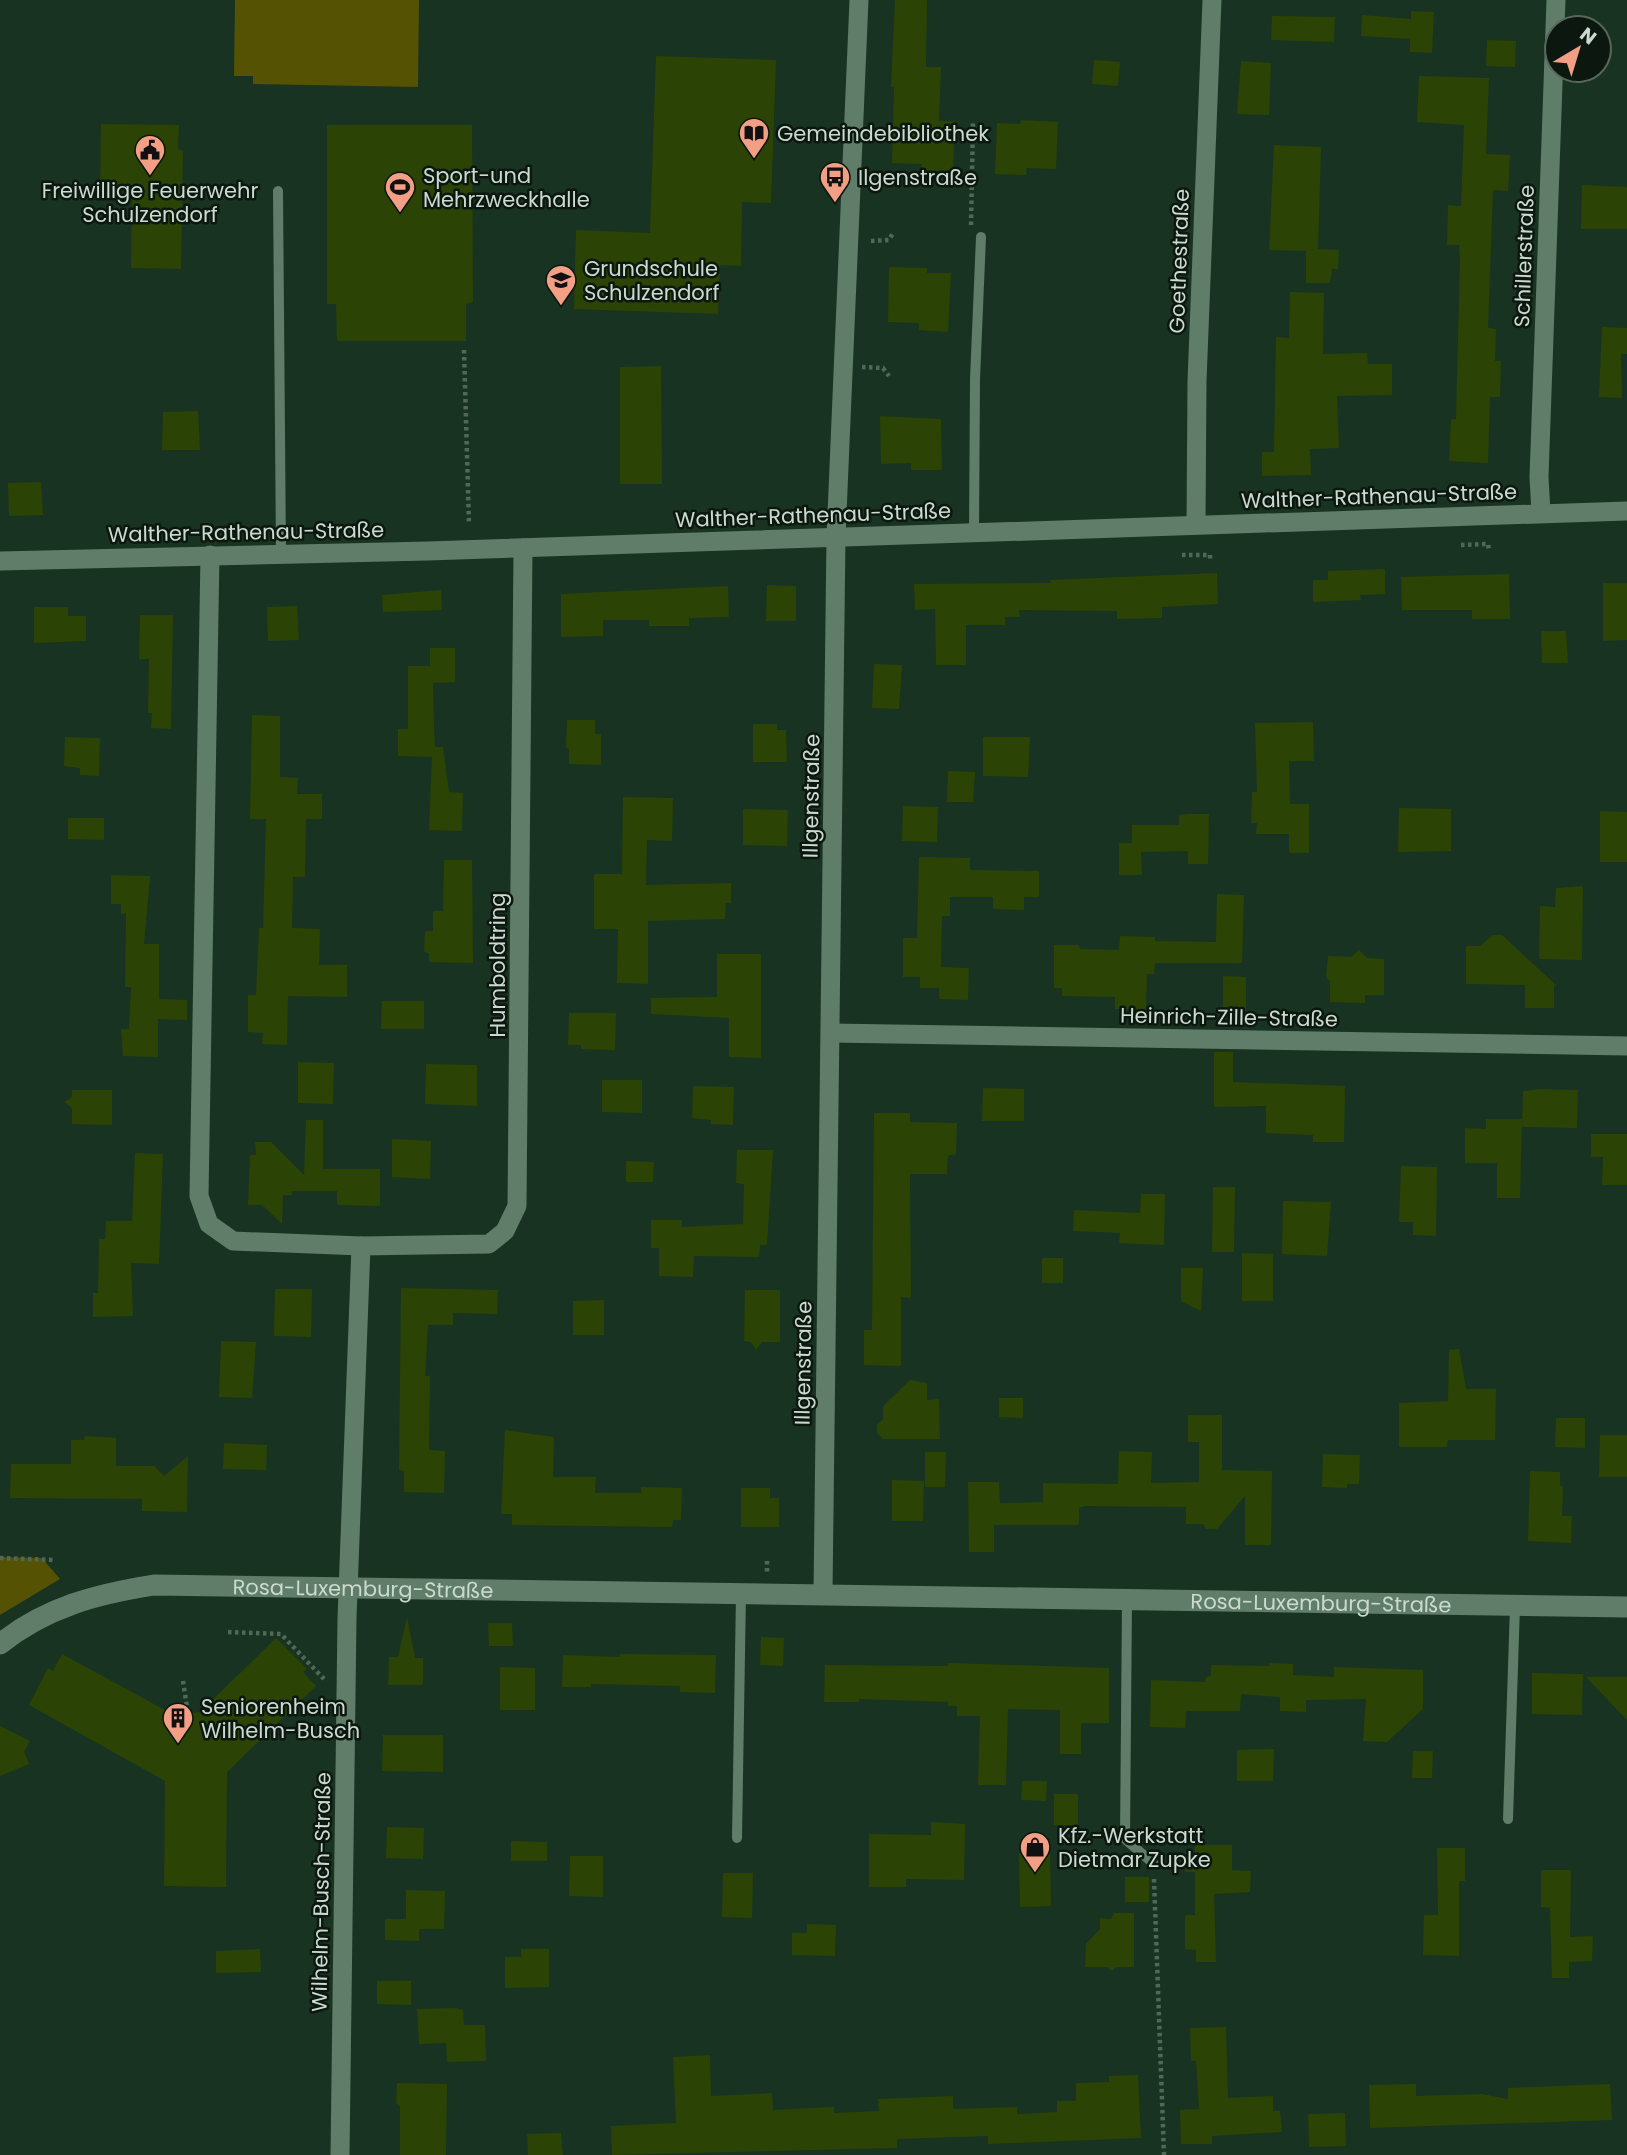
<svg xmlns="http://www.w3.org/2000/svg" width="1627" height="2155" font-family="Poppins,sans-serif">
	<rect width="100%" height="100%" fill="#183321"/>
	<g fill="#555203">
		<polygon points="235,0 419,0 418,87 253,84 253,76 234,76"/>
		<polygon points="0,1557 42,1558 60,1579 0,1615"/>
	</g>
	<g fill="#2b4405">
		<polygon points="895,0 927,0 926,67 941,67 939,121 955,121 953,172 922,171 922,164 892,163 894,87 891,87"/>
		<polygon points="1411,11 1434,12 1432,53 1410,52 1410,39 1361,36 1362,15 1411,19"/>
		<polygon points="1272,16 1335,17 1334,42 1271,40"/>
		<polygon points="1487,40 1516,41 1515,67 1486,66"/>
		<polygon points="656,56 776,60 771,203 742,202 741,266 720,265 718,314 574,309 576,230 650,233"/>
		<polygon points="1094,60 1120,62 1118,86 1092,84"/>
		<polygon points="1241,61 1271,63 1269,115 1237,114"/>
		<polygon points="1419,76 1489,78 1486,154 1510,155 1508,191 1493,190 1488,328 1496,329 1495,361 1501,361 1500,397 1490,397 1488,463 1449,461 1451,419 1456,419 1460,259 1459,245 1447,245 1448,205 1461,206 1464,125 1417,122"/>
		<polygon points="1021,120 1058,122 1056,169 1027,168 1026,175 995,174 997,123 1020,124"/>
		<polygon points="101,124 179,125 178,149 183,151 181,269 131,268 132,190 100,190"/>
		<polygon points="327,125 472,125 473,302 466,304 466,341 337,341 336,304 327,304"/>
		<polygon points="1274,145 1321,147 1318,249 1339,250 1338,269 1332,269 1330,283 1306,283 1306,251 1269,250"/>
		<polygon points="1582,185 1627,187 1627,229 1581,229"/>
		<polygon points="889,267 927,268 927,273 951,273 948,332 919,330 919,323 888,322"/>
		<polygon points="1290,292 1324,293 1323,354 1367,353 1368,364 1392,364 1392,395 1337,396 1339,448 1310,449 1311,475 1262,476 1262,452 1274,452 1276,337 1289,338"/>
		<polygon points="1602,327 1627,328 1627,354 1621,354 1622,398 1599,397"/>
		<polygon points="661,366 662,484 620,484 620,367"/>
		<polygon points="198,411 200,450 162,450 163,412"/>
		<polygon points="880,416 941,419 942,470 911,470 911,463 881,464"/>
		<polygon points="41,482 43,515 9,516 8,483"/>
		<polygon points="1385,569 1385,594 1360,595 1361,600 1313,602 1313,580 1328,580 1328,571"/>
		<polygon points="1217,573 1218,604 1162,607 1162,618 1117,619 1117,611 1019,610 1020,617 1005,617 1005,625 966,625 966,665 936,665 935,609 915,610 914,584 1051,583 1050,580"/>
		<polygon points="1509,574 1510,619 1472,619 1472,610 1402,610 1401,577"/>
		<polygon points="1603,583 1627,583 1627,640 1603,641"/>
		<polygon points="767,585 796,586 796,621 766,621"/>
		<polygon points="728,586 729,617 689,618 689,626 649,626 649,620 603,620 603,636 561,637 561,594"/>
		<polygon points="441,590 442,610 383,612 382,595"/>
		<polygon points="297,606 299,640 268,641 267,607"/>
		<polygon points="34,607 68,607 68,616 86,616 86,641 34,643"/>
		<polygon points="140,615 173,615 171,729 151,728 152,713 148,713 149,659 139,659"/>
		<polygon points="1541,631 1566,631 1568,663 1542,663"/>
		<polygon points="430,648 455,648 455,682 433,683 434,726 435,747 443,747 449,792 463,793 462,831 429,830 432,757 398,756 398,729 408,729 408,666 430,666"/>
		<polygon points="874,664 902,665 899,709 872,708"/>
		<polygon points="252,715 280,716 280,777 298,778 297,794 322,794 322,819 306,819 305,877 293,877 292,928 320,929 319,965 347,965 347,997 288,996 287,1045 262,1044 263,1033 248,1032 248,995 256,995 259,928 263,928 266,819 250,819"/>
		<polygon points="567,720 595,720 595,734 601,734 601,765 569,764 569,749 566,748"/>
		<polygon points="1313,722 1314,761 1289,761 1290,804 1309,804 1309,853 1289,853 1289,834 1256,834 1257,823 1251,823 1252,792 1257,792 1255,723"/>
		<polygon points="753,724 777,724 777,730 786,730 787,762 753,762"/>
		<polygon points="65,737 100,738 99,776 80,775 80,768 64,766"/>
		<polygon points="983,737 1030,737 1028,777 983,776"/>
		<polygon points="948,771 975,772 973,802 947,802"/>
		<polygon points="623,797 673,798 672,841 647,840 646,885 731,883 731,903 726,903 725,919 648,921 648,984 617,983 618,929 594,929 594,874 622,874"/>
		<polygon points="903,806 938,807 937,842 902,841"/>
		<polygon points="1399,808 1451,809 1451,851 1398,852"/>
		<polygon points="743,809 788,810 787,846 743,845"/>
		<polygon points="1600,811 1627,812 1627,862 1600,862"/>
		<polygon points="1189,814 1209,814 1208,864 1188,864 1188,851 1141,852 1142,875 1119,875 1119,843 1132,843 1132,825 1179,825 1179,815"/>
		<polygon points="68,818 104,818 104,840 68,839"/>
		<polygon points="919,857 970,858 970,870 1039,871 1039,897 1024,897 1024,910 993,909 993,897 950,897 950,916 942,916 941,967 969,968 968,1000 939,999 939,988 920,988 920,977 903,977 903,938 917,938"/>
		<polygon points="444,860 472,860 473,963 429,962 429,953 424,952 425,931 433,931 433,911 443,911"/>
		<polygon points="111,875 150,876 144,944 159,944 159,999 187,1000 187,1020 158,1019 158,1057 123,1056 121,1029 129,1029 131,987 125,987 126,913 121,914 121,904 111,904"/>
		<polygon points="1583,886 1582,960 1539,959 1540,906 1555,907 1556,888"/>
		<polygon points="1217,894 1244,895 1242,963 1155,963 1154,974 1147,974 1146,1009 1115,1009 1115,997 1062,996 1062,988 1054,988 1054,945 1079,945 1080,949 1119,950 1120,936 1155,937 1155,941 1216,942"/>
		<polygon points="1493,935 1502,935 1557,986 1554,985 1554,1008 1525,1008 1525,985 1466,984 1466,946 1480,946"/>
		<polygon points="1359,950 1367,958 1384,959 1384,995 1365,995 1365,1003 1330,1002 1330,981 1326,977 1328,956 1351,957"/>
		<polygon points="717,954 761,954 761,1058 729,1057 729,1018 651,1014 651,998 717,997"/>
		<polygon points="1223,976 1246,977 1246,1011 1223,1011"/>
		<polygon points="382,1001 424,1001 424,1029 381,1029"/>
		<polygon points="569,1013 616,1013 615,1050 581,1049 581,1045 568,1045"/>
		<polygon points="1214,1052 1233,1052 1233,1082 1345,1086 1344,1142 1313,1142 1313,1135 1266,1133 1266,1106 1214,1107"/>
		<polygon points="298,1062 334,1063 333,1104 298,1103"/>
		<polygon points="426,1064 477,1065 477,1106 425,1104"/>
		<polygon points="602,1080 642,1080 642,1113 602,1112"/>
		<polygon points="693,1086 734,1087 733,1125 711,1124 711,1120 692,1118"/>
		<polygon points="983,1088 1024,1089 1024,1121 982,1121"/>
		<polygon points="1540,1089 1578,1090 1577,1128 1522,1127 1523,1091"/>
		<polygon points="72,1090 112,1090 112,1125 72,1124 72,1108 64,1102 72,1097"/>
		<polygon points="874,1113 910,1113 910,1122 957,1123 956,1154 948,1156 947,1174 910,1174 911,1298 901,1297 901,1366 864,1365 864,1330 872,1330"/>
		<polygon points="1486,1119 1522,1119 1520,1198 1497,1198 1497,1163 1465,1163 1465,1128 1486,1129"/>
		<polygon points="306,1120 323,1120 323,1169 380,1169 380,1206 337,1205 337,1191 292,1191 292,1195 283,1195 282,1224 262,1205 248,1205 250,1155 256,1155 255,1142 271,1142 304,1175"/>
		<polygon points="1591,1134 1627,1134 1627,1185 1602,1185 1603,1157 1591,1157"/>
		<polygon points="392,1139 431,1141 430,1179 392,1177"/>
		<polygon points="737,1150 773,1150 767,1245 760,1245 759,1257 694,1256 693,1277 659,1276 659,1248 651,1248 651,1220 682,1220 682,1227 743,1224 744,1184 736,1183"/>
		<polygon points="135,1153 163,1154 159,1264 131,1263 133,1316 93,1317 93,1293 98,1293 99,1239 105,1239 106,1221 132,1221"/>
		<polygon points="626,1161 654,1162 653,1182 626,1182"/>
		<polygon points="1401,1166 1437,1167 1436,1236 1413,1235 1413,1222 1399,1222"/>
		<polygon points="1213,1187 1235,1187 1234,1252 1212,1252"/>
		<polygon points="1141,1194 1165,1194 1164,1245 1119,1243 1120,1233 1073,1231 1074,1210 1140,1213"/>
		<polygon points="1283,1201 1331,1202 1327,1256 1282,1254"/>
		<polygon points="1242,1253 1273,1254 1273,1301 1242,1301"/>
		<rect x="1042" y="1258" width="21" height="25"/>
		<polygon points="1181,1268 1203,1268 1201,1311 1181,1301"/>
		<polygon points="401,1288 498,1290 497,1314 453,1313 453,1325 428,1325 425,1376 430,1376 429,1450 445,1451 444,1493 404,1492 404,1471 399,1470"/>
		<polygon points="275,1289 312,1289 311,1337 274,1336"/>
		<polygon points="745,1290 780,1290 780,1342 762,1342 756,1350 751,1342 744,1341"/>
		<polygon points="604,1300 604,1335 573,1335 573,1301"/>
		<polygon points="221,1341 256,1342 252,1398 219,1397"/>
		<polygon points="1459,1349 1466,1389 1496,1389 1495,1440 1448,1440 1447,1447 1399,1447 1399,1403 1448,1401 1449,1350"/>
		<polygon points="910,1380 927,1383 927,1400 939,1399 940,1439 883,1439 877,1433 877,1425 883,1419 883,1406"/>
		<polygon points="999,1398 1023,1398 1023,1418 999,1417"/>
		<polygon points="1188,1415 1222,1415 1222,1470 1272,1471 1271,1545 1245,1545 1245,1496 1217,1529 1206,1529 1203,1524 1186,1524 1186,1507 1085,1506 1079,1508 1079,1525 994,1525 994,1552 969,1552 968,1482 999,1482 1000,1503 1043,1502 1043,1483 1118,1484 1119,1451 1152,1452 1151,1483 1199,1482 1199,1442 1188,1442"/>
		<polygon points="1556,1418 1585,1418 1585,1448 1555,1447"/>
		<polygon points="505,1430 554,1437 553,1477 596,1477 595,1493 641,1493 641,1487 682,1488 681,1520 673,1520 672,1527 512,1525 512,1514 501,1514"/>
		<polygon points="1600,1435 1627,1435 1627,1477 1599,1477"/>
		<polygon points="85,1436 116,1438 116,1466 154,1466 164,1476 188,1456 187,1512 142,1511 142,1499 10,1498 11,1464 71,1464 71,1440 84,1440"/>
		<polygon points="224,1443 267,1445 266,1470 223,1469"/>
		<polygon points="925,1452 946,1452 945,1487 925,1487"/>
		<polygon points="1323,1454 1360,1455 1359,1484 1347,1484 1347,1488 1322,1487"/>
		<polygon points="1530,1471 1560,1472 1560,1485 1563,1487 1562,1516 1572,1516 1571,1543 1528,1541"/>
		<polygon points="892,1480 924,1481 923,1521 892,1521"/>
		<polygon points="741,1488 770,1488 770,1498 779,1498 779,1527 741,1527"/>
		<polygon points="407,1617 415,1658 423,1658 423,1685 388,1685 389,1657 398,1657"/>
		<polygon points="488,1623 512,1623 513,1646 489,1646"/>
		<polygon points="761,1637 784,1638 783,1666 760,1665"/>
		<polygon points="276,1638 307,1669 303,1672 316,1686 227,1772 226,1887 164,1886 165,1781 29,1705 48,1668 53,1671 62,1654 174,1715 200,1712"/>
		<polygon points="620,1654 716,1655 715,1693 680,1692 680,1686 591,1684 591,1687 562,1687 563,1655 620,1657"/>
		<polygon points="948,1663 1109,1668 1109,1723 1081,1723 1081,1754 1060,1754 1060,1710 1008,1709 1006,1785 978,1785 980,1716 957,1716 957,1706 948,1706 948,1702 859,1699 859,1702 824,1702 825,1665 948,1666"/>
		<polygon points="1269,1663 1293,1664 1293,1675 1334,1677 1334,1667 1423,1670 1423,1709 1387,1742 1363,1741 1366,1699 1306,1700 1306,1712 1280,1711 1280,1697 1241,1694 1240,1711 1186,1711 1185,1728 1150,1727 1151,1680 1205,1682 1206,1677 1211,1676 1211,1665 1269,1666"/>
		<polygon points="500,1667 535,1668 535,1710 500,1710"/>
		<polygon points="1532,1673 1583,1674 1582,1715 1532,1714"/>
		<polygon points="1586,1677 1627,1677 1627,1720"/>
		<polygon points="0,1726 30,1741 24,1752 29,1764 0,1776"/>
		<polygon points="383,1735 443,1735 443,1772 382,1771"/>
		<polygon points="1274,1749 1273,1781 1237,1781 1237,1750"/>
		<polygon points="1413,1751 1433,1751 1432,1778 1412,1778"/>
		<polygon points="1022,1781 1047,1781 1046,1801 1021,1800"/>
		<rect x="1054" y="1794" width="24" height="31"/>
		<polygon points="931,1822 965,1824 964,1880 906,1879 906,1887 869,1887 869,1834 931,1835"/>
		<polygon points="387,1827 424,1828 423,1859 386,1858"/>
		<polygon points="511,1841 547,1842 547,1861 511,1861"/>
		<polygon points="1195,1845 1232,1845 1232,1870 1251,1871 1250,1892 1214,1894 1216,1962 1196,1962 1196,1950 1185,1949 1185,1915 1195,1915 1195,1872 1185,1872 1185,1853 1195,1853"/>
		<polygon points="1437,1848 1465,1848 1465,1881 1459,1881 1459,1956 1423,1955 1424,1915 1438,1915"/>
		<polygon points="1050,1852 1051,1906 1020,1907 1019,1853"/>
		<polygon points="570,1856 603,1856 603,1897 569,1896"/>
		<polygon points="1541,1870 1571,1870 1570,1937 1593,1936 1592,1961 1569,1962 1569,1978 1552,1978 1550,1908 1541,1907"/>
		<polygon points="723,1873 753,1873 752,1918 722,1917"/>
		<rect x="1125" y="1877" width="24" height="25"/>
		<polygon points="406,1890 445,1891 444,1929 419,1929 419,1941 385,1940 385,1919 406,1919"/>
		<polygon points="1114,1913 1134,1913 1134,1967 1116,1967 1112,1971 1107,1967 1085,1967 1086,1944 1100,1929 1100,1918 1111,1919"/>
		<polygon points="807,1924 836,1925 835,1956 792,1955 792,1933 807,1933"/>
		<polygon points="260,1949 261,1972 216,1973 216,1951"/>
		<polygon points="521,1949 549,1949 549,1987 505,1988 505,1957 521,1957"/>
		<polygon points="377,1981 411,1981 411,2005 377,2004"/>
		<polygon points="455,2008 463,2010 464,2025 485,2025 486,2061 447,2062 446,2043 419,2044 417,2009"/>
		<polygon points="1226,2027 1228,2098 1273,2096 1273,2111 1280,2111 1282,2132 1212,2136 1212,2144 1181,2144 1180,2110 1199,2109 1196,2061 1191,2061 1190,2028"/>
		<polygon points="710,2055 711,2096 772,2093 773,2110 834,2107 834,2113 879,2111 878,2099 953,2096 953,2109 1017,2107 1017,2114 1057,2112 1057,2101 1076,2101 1076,2083 1109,2082 1109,2076 1138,2075 1141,2138 988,2144 988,2136 897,2139 897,2148 612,2155 611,2126 676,2123 673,2057"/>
		<polygon points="397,2083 447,2084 446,2155 400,2155 400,2106 396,2103"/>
		<polygon points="1416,2084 1416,2096 1482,2094 1508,2099 1508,2088 1610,2084 1612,2120 1370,2128 1369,2085"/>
		<polygon points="1345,2113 1346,2146 1309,2147 1308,2114"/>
		<polygon points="561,2133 563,2155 528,2155 527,2134"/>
	</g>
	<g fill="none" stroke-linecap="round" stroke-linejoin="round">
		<g stroke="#516858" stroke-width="4.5" stroke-dasharray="3.5 3.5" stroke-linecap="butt">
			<polyline points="971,225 973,121"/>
			<polyline points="871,241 889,240 893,233"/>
			<polyline points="464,350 469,524"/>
			<polyline points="862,367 883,368 889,376"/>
			<polyline points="1461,545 1488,544 1489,551"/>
			<polyline points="1182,555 1210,555 1210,559"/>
			<polyline points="0,1558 54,1560"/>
			<polyline points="767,1561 767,1574"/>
			<polyline points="228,1632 281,1634 324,1679"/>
			<polyline points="183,1681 188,1714"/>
			<polyline points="1154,1879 1164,2155"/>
		</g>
		<g stroke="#5f7d68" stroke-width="10">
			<polyline points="278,191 281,555"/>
			<polyline points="974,532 975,379 981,237"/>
			<polyline points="1127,1600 1125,1839 1154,1864"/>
			<polyline points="1508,1819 1515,1606"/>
			<polyline points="737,1838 741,1593"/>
		</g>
		<g stroke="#5f7d68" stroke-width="19">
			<polyline points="1541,513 1539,477 1556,0"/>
			<polyline points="1196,524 1197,381 1212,0"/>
			<polyline points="210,555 199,1196 209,1224 233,1241 361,1246 489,1244 505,1231 517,1206 523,548"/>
			<polyline points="0,561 428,551 1627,511"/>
			<polyline points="831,1033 1627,1046"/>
			<polyline points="823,1593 836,537 859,0"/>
			<polyline points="340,2155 347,1618 361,1246"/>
		</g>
		<path stroke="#5f7d68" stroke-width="21" id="s1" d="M0,1644C46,1607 97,1594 154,1585L1627,1607"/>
	</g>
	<defs>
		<g id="library-pin" transform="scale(1.575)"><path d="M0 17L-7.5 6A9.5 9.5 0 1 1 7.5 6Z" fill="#f39f86" stroke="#0c180f"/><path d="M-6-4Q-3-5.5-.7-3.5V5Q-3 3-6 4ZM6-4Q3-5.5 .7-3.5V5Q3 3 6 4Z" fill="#111"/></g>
		<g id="civic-pin" transform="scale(1.575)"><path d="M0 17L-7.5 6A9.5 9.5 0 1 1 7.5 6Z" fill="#f39f86" stroke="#0c180f"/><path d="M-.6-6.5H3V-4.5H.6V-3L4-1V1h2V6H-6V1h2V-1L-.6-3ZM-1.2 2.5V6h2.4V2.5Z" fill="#111"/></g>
		<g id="bus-pin" transform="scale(1.575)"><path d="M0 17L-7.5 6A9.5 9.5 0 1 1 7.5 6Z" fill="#f39f86" stroke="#0c180f"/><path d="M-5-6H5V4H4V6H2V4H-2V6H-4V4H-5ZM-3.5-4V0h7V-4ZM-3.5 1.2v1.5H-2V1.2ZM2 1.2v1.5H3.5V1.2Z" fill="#111"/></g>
		<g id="stadium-pin" transform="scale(1.575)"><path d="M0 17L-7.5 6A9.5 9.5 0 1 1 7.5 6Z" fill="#f39f86" stroke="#0c180f"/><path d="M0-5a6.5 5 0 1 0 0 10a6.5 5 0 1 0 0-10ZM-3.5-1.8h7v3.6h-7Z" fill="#111"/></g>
		<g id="school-pin" transform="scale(1.575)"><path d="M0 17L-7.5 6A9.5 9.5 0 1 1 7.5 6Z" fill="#f39f86" stroke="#0c180f"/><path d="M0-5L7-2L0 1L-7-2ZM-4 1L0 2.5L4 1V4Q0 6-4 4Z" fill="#111"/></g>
		<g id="building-pin" transform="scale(1.575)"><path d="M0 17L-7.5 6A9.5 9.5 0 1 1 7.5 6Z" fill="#f39f86" stroke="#0c180f"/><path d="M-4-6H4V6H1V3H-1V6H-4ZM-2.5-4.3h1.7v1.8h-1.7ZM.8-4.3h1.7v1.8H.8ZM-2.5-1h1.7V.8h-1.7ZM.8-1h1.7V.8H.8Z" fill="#111"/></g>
		<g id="shop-pin" transform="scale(1.575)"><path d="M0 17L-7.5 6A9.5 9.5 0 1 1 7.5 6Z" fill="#f39f86" stroke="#0c180f"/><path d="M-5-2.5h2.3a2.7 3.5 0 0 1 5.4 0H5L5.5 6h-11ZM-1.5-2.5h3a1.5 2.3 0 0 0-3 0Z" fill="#111"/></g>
	</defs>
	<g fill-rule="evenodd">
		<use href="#library-pin" x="754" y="133"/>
		<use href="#civic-pin" x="150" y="150"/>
		<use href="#bus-pin" x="835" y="177"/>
		<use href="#stadium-pin" x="400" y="187"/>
		<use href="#school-pin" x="561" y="280"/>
		<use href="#building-pin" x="178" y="1718"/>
		<use href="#shop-pin" x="1035" y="1847"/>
	</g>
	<g text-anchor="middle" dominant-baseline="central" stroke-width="5" stroke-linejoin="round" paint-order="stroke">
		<g font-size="21" fill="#cadace" stroke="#0c180f" text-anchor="start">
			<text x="777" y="133">Gemeindebibliothek</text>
			<text x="423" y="175">Sport-und<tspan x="423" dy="24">Mehrzweckhalle</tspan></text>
			<text x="858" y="177">Ilgenstraße</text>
			<text x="150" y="190" text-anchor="middle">Freiwillige Feuerwehr<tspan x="150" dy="24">Schulzendorf</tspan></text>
			<text x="584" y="268">Grundschule<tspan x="584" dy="24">Schulzendorf</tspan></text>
			<text x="201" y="1706">Seniorenheim<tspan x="201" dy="24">Wilhelm-Busch</tspan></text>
			<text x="1058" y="1835">Kfz.-Werkstatt<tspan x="1058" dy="24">Dietmar Zupke</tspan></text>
		</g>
		<g font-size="21" fill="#cadace" stroke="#0c180f">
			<text transform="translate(1524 256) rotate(-88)">Schillerstraße</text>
			<text transform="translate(1179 261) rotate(-88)">Goethestraße</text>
			<text transform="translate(1379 496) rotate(-2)">Walther-Rathenau-Straße</text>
			<text transform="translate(813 515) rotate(-2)">Walther-Rathenau-Straße</text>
			<text transform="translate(246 532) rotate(-1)">Walther-Rathenau-Straße</text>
			<text transform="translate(811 796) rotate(-89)">Illgenstraße</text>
			<text transform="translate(497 965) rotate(-90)">Humboldtring</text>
			<text transform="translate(1229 1017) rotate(1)">Heinrich-Zille-Straße</text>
			<text transform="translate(803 1363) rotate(-89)">Illgenstraße</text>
			<text stroke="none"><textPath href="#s1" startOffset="376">Rosa-Luxemburg-Straße</textPath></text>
			<text stroke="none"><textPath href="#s1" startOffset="1334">Rosa-Luxemburg-Straße</textPath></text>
			<text transform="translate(321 1892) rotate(-89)">Wilhelm-Busch-Straße</text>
		</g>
	</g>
	<g transform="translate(1578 49) rotate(38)"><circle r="33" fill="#0c180f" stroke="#58665b" stroke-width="2"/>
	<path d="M0-5L12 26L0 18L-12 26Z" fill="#f39f86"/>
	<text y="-10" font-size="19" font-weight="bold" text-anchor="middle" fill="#cadace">N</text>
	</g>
</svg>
